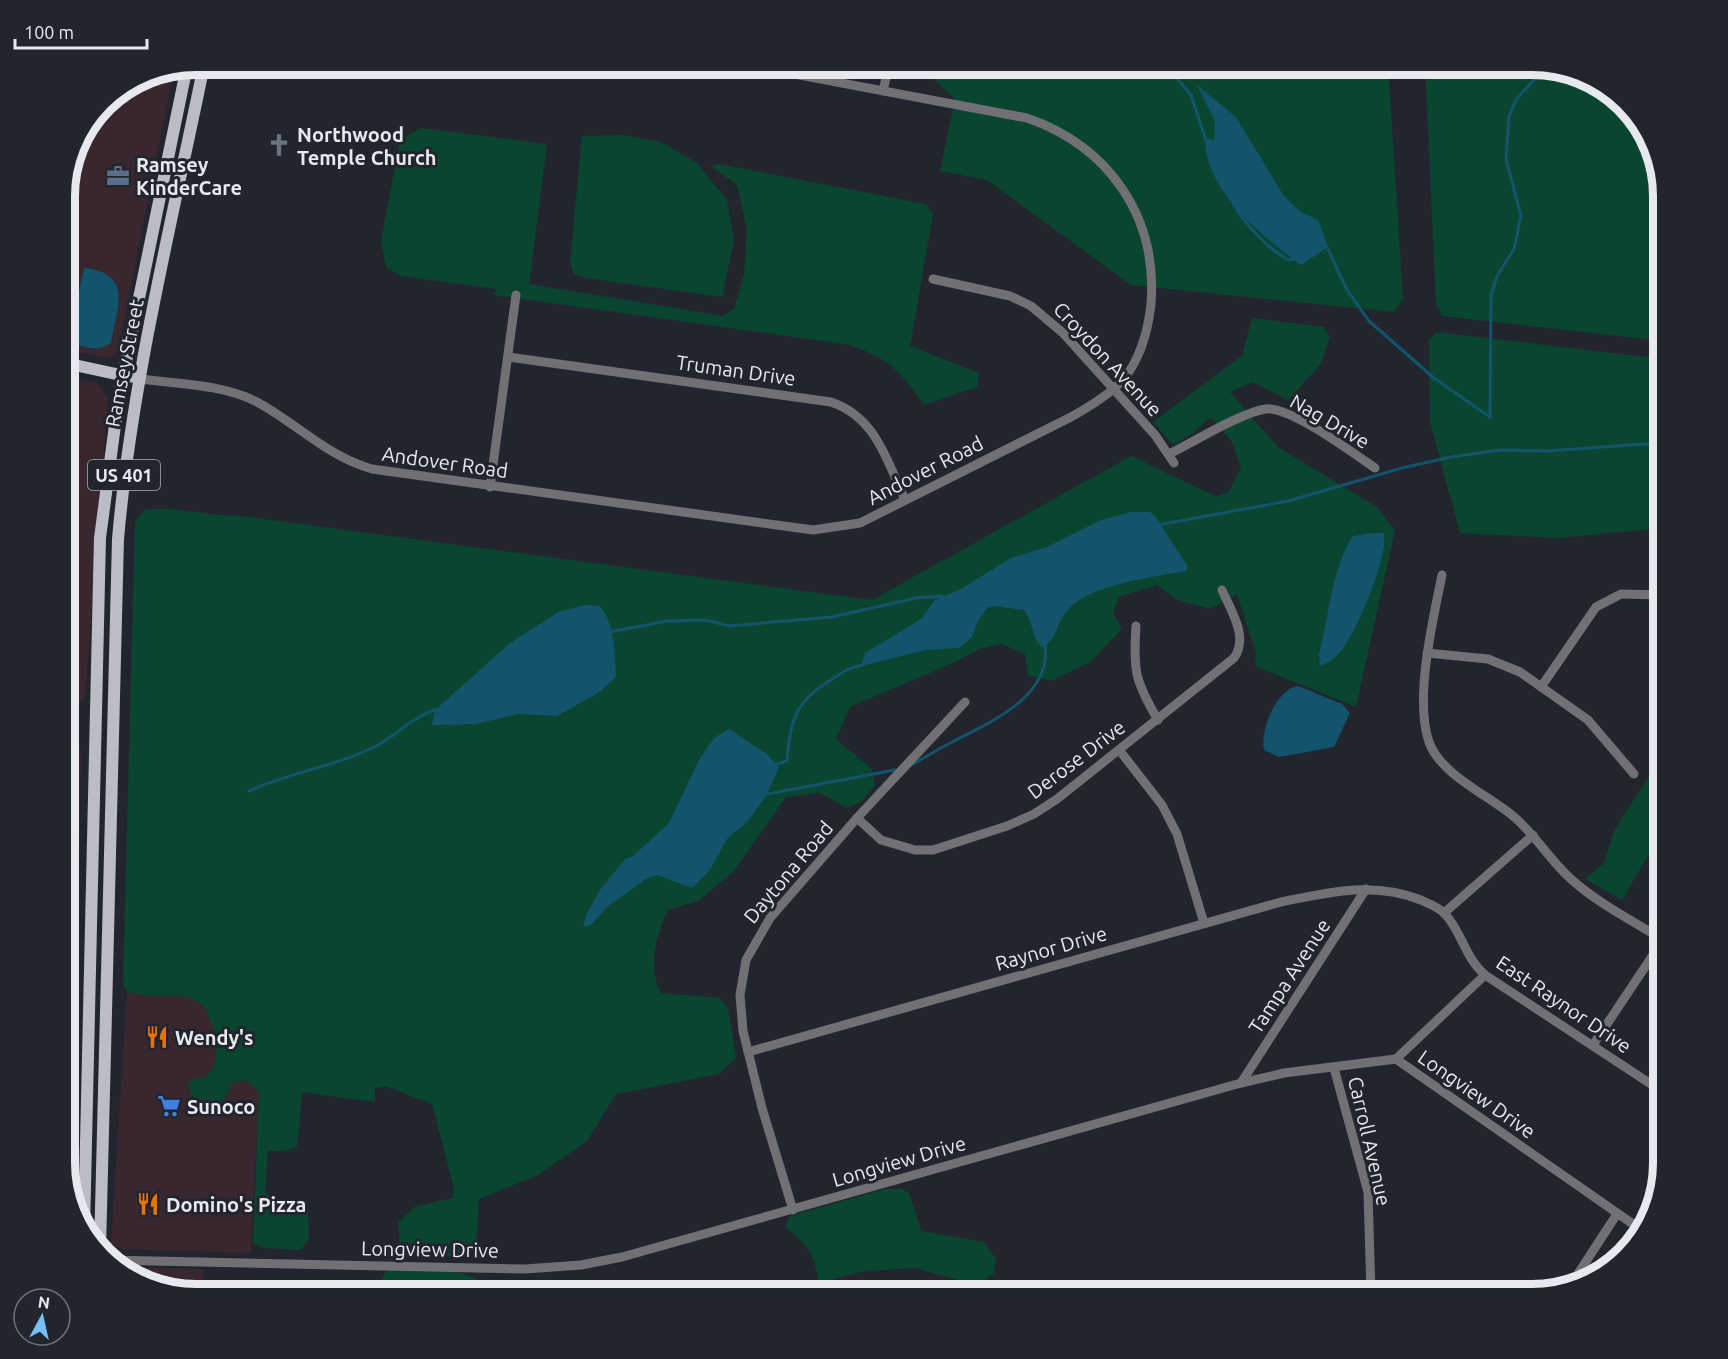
<svg xmlns="http://www.w3.org/2000/svg" width="1728" height="1359" font-family="Ubuntu,sans-serif">
	<rect width="100%" height="100%" fill="#23252e"/>
	<g fill="#39272f">
		<polygon points="174,69 119,346 114,355 108,358 65,350 65,252 70,251 68,244 65,244 65,187 78,138 109,97 146,74"/>
		<polygon points="65,377 97,383 108,398 85,697 76,707 65,707"/>
		<polygon points="65,730 81,749 73,1203 65,1171"/>
		<polygon points="127,992 149,996 187,996 204,1006 218,1039 214,1067 204,1078 225,1099 232,1082 246,1080 259,1092 251,1253 121,1249 111,1243"/>
		<polygon points="118,1267 203,1269 202,1294 153,1287"/>
	</g>
	<g fill="#0a452f">
		<polygon points="937,65 1388,65 1403,299 1394,312 1131,285 987,180 940,171 955,99 934,79"/>
		<polygon points="1425,65 1532,65 1575,72 1618,97 1650,138 1663,196 1663,341 1442,316 1436,302"/>
		<path d="M421,128L547,144L529,284L723,316L734,309L744,274L747,230L737,185L711,166L718,164L926,204L933,214L910,346L979,373L977,387L924,405C898,369 888,357 845,344L493,295L497,289L401,276L386,267L381,241L400,140Z"/>
		<polygon points="622,135 661,142 697,163 727,200 734,241 722,297 586,278 574,274 570,263 582,136"/>
		<path d="M1252,318L1324,327L1330,338L1320,365L1288,400L1253,382L1230,392L1278,447L1377,507L1395,530L1356,707L1255,666L1256,653L1237,594L1210,609L1178,600L1157,585L1120,596L1113,612L1122,629L1090,662L1051,681L1028,675L1025,654L1002,644L982,648L953,663L850,707L836,739L872,769L875,786L861,802L847,808L820,793L786,797L733,872L698,901L668,910C656,935 647,967 661,993L719,998L728,1008L736,1058L719,1074L616,1094L587,1141L538,1175L479,1199L476,1251L464,1258L414,1251L400,1247L398,1223L414,1207L453,1198L454,1189L432,1104L385,1086L375,1088V1102L302,1092L297,1147L284,1151H268L265,1192C277,1205 296,1198 308,1212L309,1238L301,1250L265,1248L253,1243L259,1092L246,1080L233,1082L220,1108L200,1109L193,1104L188,1083L197,1077L204,1078L214,1067L218,1039L204,1006L187,996H149L127,992L123,984L135,521L145,510C175,506 208,516 240,516L872,600L1131,456L1215,496L1228,493L1241,468L1232,442L1211,417L1192,434L1173,445L1153,422L1242,356Z"/>
		<polygon points="1436,332 1663,359 1663,528 1557,538 1460,533 1430,422 1429,340"/>
		<polygon points="1663,755 1663,830 1622,900 1585,879 1604,863 1615,829"/>
		<path d="M885,1189H902L909,1193L921,1231L984,1242L996,1259L994,1273L976,1285L915,1268L865,1271L833,1279L827,1292L820,1294C816,1260 813,1247 785,1227L790,1216Z"/>
		<path d="M387,1270C415,1271 454,1266 478,1280L463,1288L461,1294H341C354,1290 367,1293 381,1289L382,1278Z"/>
	</g>
	<g fill="#11546b">
		<path d="M1197,85L1236,117L1284,196L1301,212L1318,220L1328,247L1301,265C1263,237 1204,190 1205,138L1214,140L1215,121Z"/>
		<path d="M84,268C134,273 117,309 111,343C99,351 89,349 76,344L71,330Z"/>
		<path d="M1131,512H1150L1155,516L1187,565V571C1153,577 1091,584 1068,610C1058,621 1056,637 1046,646L1042,647C1032,638 1033,621 1024,610L995,606L987,608L978,621L972,637L959,648L926,650L866,665L862,663L865,653L921,619L935,600L961,589L1011,558L1047,547L1101,520Z"/>
		<path d="M1374,533H1384C1388,558 1358,629 1342,650C1337,657 1328,663 1320,666L1319,654C1329,617 1332,566 1353,536Z"/>
		<path d="M586,605L600,606C615,624 615,655 616,677L600,692L557,716L519,714L476,724L432,725L435,710L509,644L558,612Z"/>
		<path d="M1298,686L1342,704L1350,713L1334,747L1279,757L1264,750C1260,730 1276,689 1298,686Z"/>
		<polygon points="729,729 767,754 779,767 766,796 748,821 727,839 710,870 692,888 657,875 646,879 608,906 591,925 583,927 586,915 600,890 625,859 633,856 669,823 699,760 714,738"/>
	</g>
	<g fill="none" stroke-linecap="round" stroke-linejoin="round">
		<g stroke="#11546b" stroke-width="3">
			<polyline points="1166,65 1191,95 1206,141"/>
			<path d="M1229,196C1241,220 1266,248 1289,260L1295,259"/>
			<polyline points="1327,247 1347,290 1369,321 1434,378 1490,417"/>
			<polyline points="1490,417 1491,295 1497,276 1514,249 1521,216 1506,159 1509,116 1516,100 1545,67"/>
			<polyline points="1158,525 1288,501 1402,468 1451,457 1501,450 1548,451 1643,444 1663,446"/>
			<polyline points="610,632 667,621 706,620 729,626 832,617 916,598 942,596 943,600"/>
			<path d="M774,765L787,761C791,709 800,698 845,671C852,667 862,666 866,663"/>
			<path d="M911,765C925,758 938,749 952,742C990,722 1052,697 1045,645"/>
			<path d="M249,791C290,772 335,767 376,746C397,735 412,717 435,710L437,712"/>
			<polyline points="762,795 900,769"/>
		</g>
		<g stroke="#707075" stroke-width="9">
			<polyline points="883,91 889,65"/>
			<polyline points="933,279 1010,296 1031,306 1063,333 1155,435 1174,463"/>
			<path d="M508,357L831,402C876,417 887,461 905,500"/>
			<path d="M140,379C178,384 222,384 257,402C296,423 328,457 372,469L813,530L860,523L1071,417C1089,407 1109,395 1123,380C1141,358 1148,331 1151,304C1158,216 1108,146 1027,118L746,65"/>
			<path d="M1169,454C1192,443 1242,412 1266,409C1290,406 1353,453 1375,468"/>
			<polyline points="490,487 516,295"/>
			<path d="M1442,575C1433,620 1414,699 1429,742C1440,774 1488,795 1513,816C1536,835 1550,861 1572,880C1599,904 1633,921 1663,940"/>
			<path d="M1136,626C1133,671 1135,681 1158,720"/>
			<polyline points="1427,653 1488,659 1520,672 1588,720 1634,774"/>
			<polyline points="1541,687 1596,607 1621,594 1663,595"/>
			<polyline points="1120,751 1162,805 1177,834 1204,923"/>
			<path d="M857,818L881,840L915,850H933L1007,826L1034,814L1057,799L1234,658C1249,637 1231,611 1222,590"/>
			<polyline points="1444,913 1533,835"/>
			<polyline points="1593,1045 1663,940"/>
			<path d="M748,1052L1281,902C1329,892 1374,881 1421,900C1429,904 1439,907 1445,914C1462,932 1465,958 1485,975L1663,1092"/>
			<polyline points="1396,1059 1485,975"/>
			<polyline points="1334,1068 1368,1192 1371,1294"/>
			<polyline points="1241,1083 1366,889"/>
			<polyline points="793,1210 762,1108 743,1031 740,995 746,960 770,918 857,818 965,702"/>
			<polyline points="108,1260 525,1269 581,1265 622,1257 1241,1083 1284,1073 1396,1059 1643,1231"/>
			<polyline points="1570,1286 1617,1214"/>
		</g>
		<g stroke="#bbbcc6" stroke-width="12">
			<polyline points="65,363 130,377"/>
			<polyline points="84,1229 100,538 119,395 187,66"/>
			<path d="M100,1249L118,539C132,379 172,222 204,65"/>
		</g>
	</g>
	<defs>
		<g id="church-bare" transform="scale(1.8)"><path d="M-1.2-6h2.4v3.5h3.3v2.4h-3.3V6h-2.4V-.1h-3.3v-2.4h3.3Z" fill="#6b7280" stroke="#23252e" stroke-width="2.5" paint-order="stroke"/></g>
		<g id="office-bare" transform="scale(1.8)"><path d="M-6-3h4V-5.5h4V-3h4V5H-6ZM-1-4.5V-3h2v-1.5ZM-6 0V1H6V0Z" fill="#5c6f8a" stroke="#23252e" stroke-width="2.5" paint-order="stroke"/></g>
		<g id="restaurant-bare" transform="scale(1.8)"><path d="M-5-6h1v4h1v-4h1v4h1v-4h1v5L-1.5 .5V6h-2V.5L-5-1ZM5-6V6H3V1.5H1.5Q1.5-4 5-6Z" fill="#e8710a" stroke="#23252e" stroke-width="2.5" paint-order="stroke"/></g>
		<g id="supermarket-bare" transform="scale(1.8)"><path d="M-6-5.5h2.5l.6 2H6L4.5 2H-2.5L-4.4-4H-6ZM-1.5 3.2a1.3 1.3 0 1 0 .1 0ZM3 3.2a1.3 1.3 0 1 0 .1 0Z" fill="#3f7fe0" stroke="#23252e" stroke-width="2.5" paint-order="stroke"/></g>
	</defs>
	<g fill-rule="evenodd">
		<use href="#church-bare" x="279" y="145"/>
		<use href="#office-bare" x="118" y="176"/>
		<use href="#restaurant-bare" x="157" y="1037"/>
		<use href="#supermarket-bare" x="169" y="1106"/>
		<use href="#restaurant-bare" x="148" y="1204"/>
	</g>
	<g text-anchor="middle" dominant-baseline="central" stroke-width="6" stroke-linejoin="round" paint-order="stroke">
		<rect fill="#23252e" stroke="#acaeb5" stroke-width="1.5" x="88" y="460" width="72" height="30" rx="4.5"/>
		<g font-size="18" font-weight="bold" fill="#e7e9ef">
			<text x="124" y="475">US 401</text>
		</g>
		<g font-size="20" font-weight="bold" fill="#e7e9ef" stroke="#23252e" text-anchor="start">
			<text x="297" y="134">Northwood<tspan x="297" dy="23">Temple Church</tspan></text>
			<text x="136" y="164">Ramsey<tspan x="136" dy="23">KinderCare</tspan></text>
			<text x="175" y="1037">Wendy's</text>
			<text x="187" y="1106">Sunoco</text>
			<text x="166" y="1204">Domino's Pizza</text>
		</g>
		<g font-size="20" fill="#e7e9ef" stroke="#23252e">
			<text transform="translate(1108 359) rotate(47)">Croydon Avenue</text>
			<text transform="translate(124 363) rotate(-79)">Ramsey Street</text>
			<text transform="translate(736 370) rotate(8)">Truman Drive</text>
			<text transform="translate(1330 421) rotate(30)">Nag Drive</text>
			<text transform="translate(445 462) rotate(8)">Andover Road</text>
			<text transform="translate(925 470) rotate(-27)">Andover Road</text>
			<text transform="translate(1076 759) rotate(-37)">Derose Drive</text>
			<text transform="translate(788 872) rotate(-50)">Daytona Road</text>
			<text transform="translate(1051 948) rotate(-16)">Raynor Drive</text>
			<text transform="translate(1289 976) rotate(-57)">Tampa Avenue</text>
			<text transform="translate(1564 1004) rotate(34)">East Raynor Drive</text>
			<text transform="translate(1477 1094) rotate(35)">Longview Drive</text>
			<text transform="translate(1370 1141) rotate(77)">Carroll Avenue</text>
			<text transform="translate(899 1161) rotate(-16)">Longview Drive</text>
			<text transform="translate(430 1249) rotate(1)">Longview Drive</text>
		</g>
	</g>
	<path d="M0 0H1728V1359H0ZM196 75H1532A121 121 0 0 1 1653 196V1163A121 121 0 0 1 1532 1284H196A121 121 0 0 1 75 1163V196A121 121 0 0 1 196 75Z" fill="#23252e" fill-rule="evenodd"/>
	<path fill="none" stroke="#e7e9ef" stroke-width="8" d="M196 75H1532A121 121 0 0 1 1653 196V1163A121 121 0 0 1 1532 1284H196A121 121 0 0 1 75 1163V196A121 121 0 0 1 196 75Z"/>
	<g transform="translate(42 1317) rotate(8)"><circle r="28" fill="#23252e" stroke="#71737b" stroke-width="1.5"/>
	<path d="M0-4.5L10 22L0 15L-10 22Z" fill="#77c0f7"/>
	<text y="-9" font-size="16" font-weight="bold" text-anchor="middle" fill="#e7e9ef">N</text>
	</g>
	<path d="M15 39v9h132v-9" fill="none" stroke="#e7e9ef" stroke-width="3"/>
	<text x="24" y="39" font-size="18" fill="#e7e9ef" stroke="#23252e" stroke-width="4.5" paint-order="stroke">100 m</text>
</svg>
